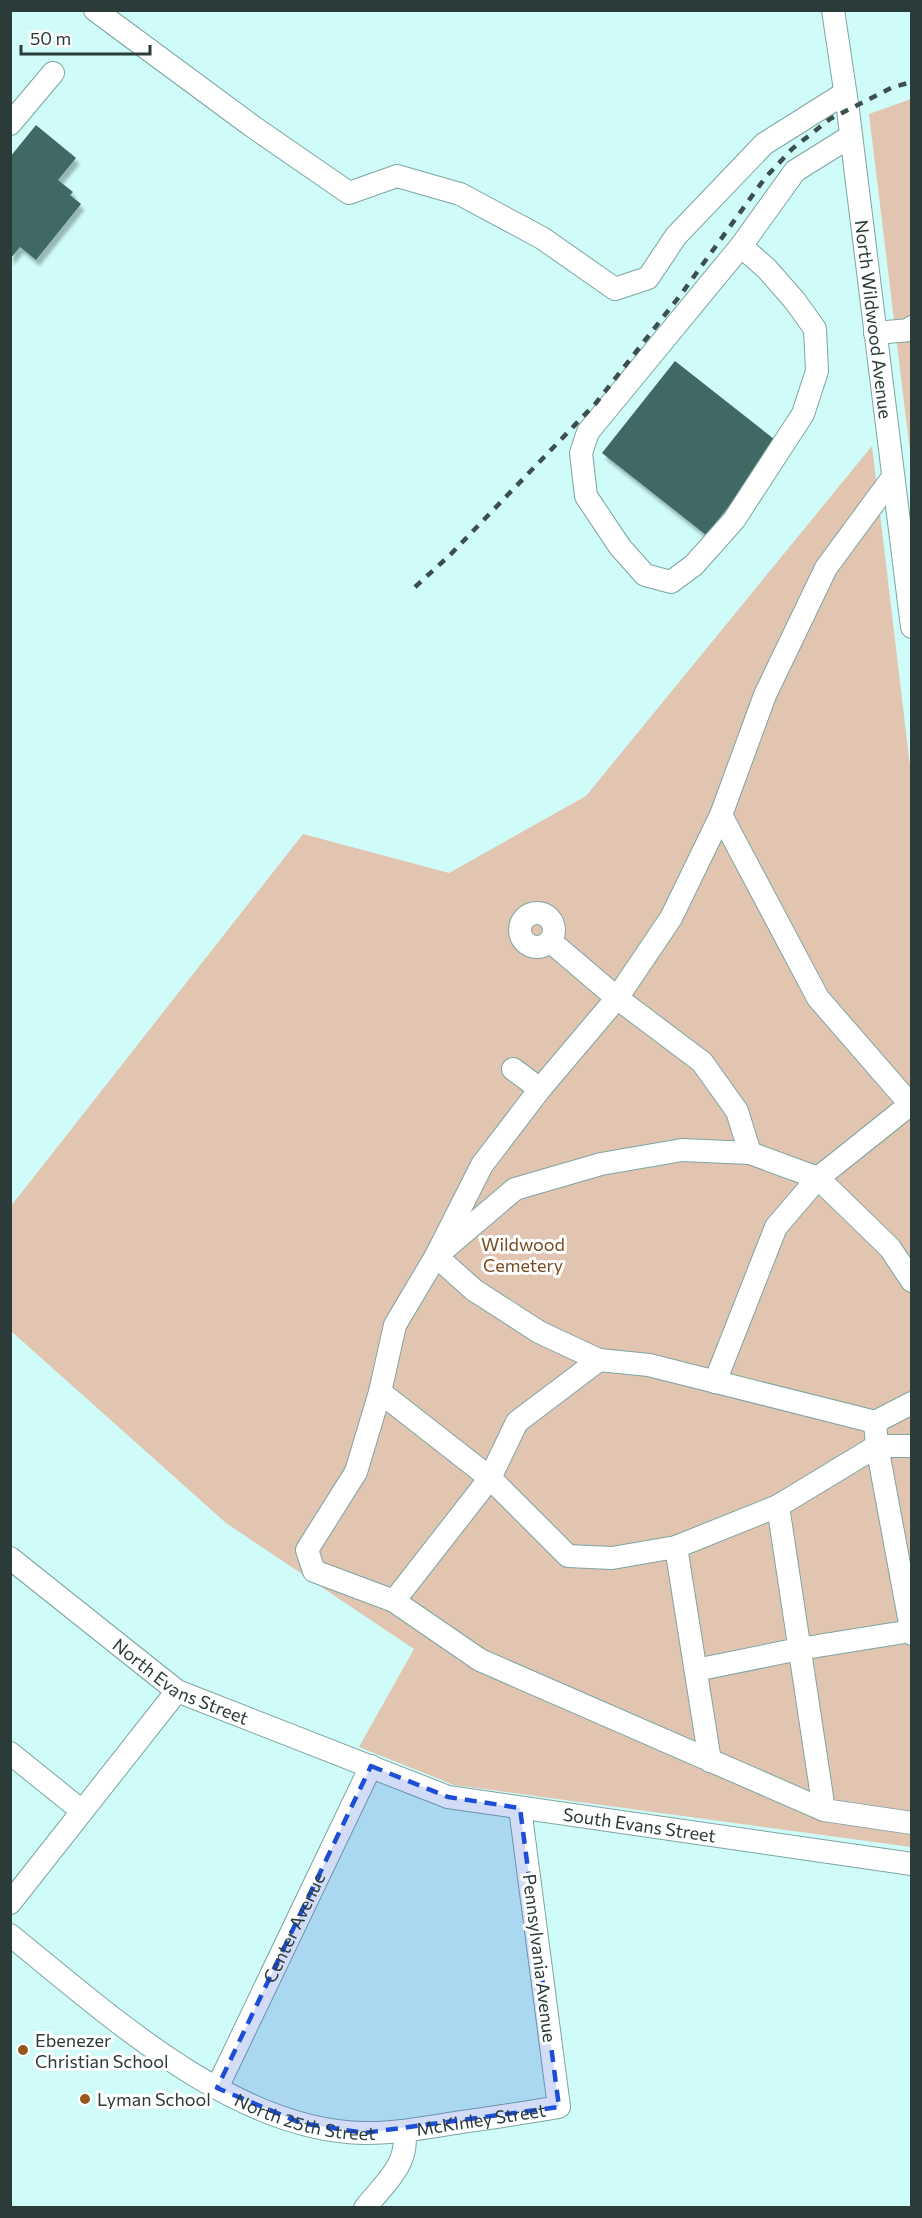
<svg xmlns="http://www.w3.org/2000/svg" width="922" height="2218" font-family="Commissioner,sans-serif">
	<defs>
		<filter id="shadow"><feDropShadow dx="3.5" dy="6" stdDeviation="1.5" flood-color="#0004"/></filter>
	</defs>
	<rect width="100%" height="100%" fill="#cffbf8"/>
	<g fill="#e1c5b0">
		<polygon points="911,99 911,460 869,114"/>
		<polygon points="872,446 912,783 911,1847 454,1785 359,1747 414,1649 226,1523 11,1331 11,1206 303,834 449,873 586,796"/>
	</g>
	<g fill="#406865" filter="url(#shadow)">
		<polygon points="36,125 76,158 58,180 73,192 70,195 81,204 36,260 20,247 10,259 10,157"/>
		<polygon points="675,361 779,443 706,535 602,453"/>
	</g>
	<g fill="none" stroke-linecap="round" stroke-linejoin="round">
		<g stroke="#7ca5a2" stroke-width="24">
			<g id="minor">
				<polyline points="95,10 252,126 349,193 397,176 460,194 542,238 615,289 648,278 676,236 764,144 845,93"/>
				<path id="s1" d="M833,10L848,110L912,627"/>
				<polyline points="10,124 53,73"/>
				<polyline points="741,246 767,269 795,301 815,329 817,371 803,414 734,520 694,565 671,582 645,575 620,547 586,496 581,453 588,432 741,246 795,171 851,136"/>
				<polyline points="875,333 910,330 912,327"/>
				<polyline points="893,477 826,568 765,695 721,815 671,918 617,998 540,1089 482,1165 436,1256 395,1325 380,1392 356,1472 307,1550 314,1571 394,1601 480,1660 824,1810 912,1823"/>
				<polyline points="721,815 818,998 910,1104"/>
				<circle cx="537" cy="930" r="17"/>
				<polyline points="550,941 617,998 702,1062 737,1111 750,1153"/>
				<polyline points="513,1069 540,1089"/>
				<polyline points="599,1360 539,1332 474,1290 436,1256 515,1189 601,1164 682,1150 750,1153 818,1178 890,1248 912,1281"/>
				<polyline points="715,1382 776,1227 818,1178 912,1103"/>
				<polyline points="380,1392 490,1478 568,1556 612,1558 676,1547 778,1506 877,1446 875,1422"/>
				<polyline points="912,1446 877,1446 912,1634"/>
				<polyline points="778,1506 824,1810"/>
				<polyline points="676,1547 710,1761"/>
				<path id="s2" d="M10,1558L177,1691L448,1797L912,1864"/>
				<polyline points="394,1601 490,1478 517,1422 599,1360 649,1365 875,1422 912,1403"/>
				<polyline points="696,1670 799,1649 911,1631"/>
				<polyline points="10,1753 82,1811"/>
				<polyline points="10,1903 177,1691"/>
				<path id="s3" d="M10,1935C107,2013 235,2132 365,2133C396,2133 425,2128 455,2123C490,2118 524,2113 559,2107L520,1808"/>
				<path id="s4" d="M217,2088L371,1766"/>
				<path d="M365,2208C384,2184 410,2164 404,2131"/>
			</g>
		</g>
		<use href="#minor" stroke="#fff" stroke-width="22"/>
		<polyline stroke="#3b4f4e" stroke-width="4.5" stroke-dasharray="8 8" stroke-linecap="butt" points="415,587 450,555 596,403 682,293 765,178 792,149 830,119 893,87 912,82"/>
	</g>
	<path fill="#1d4ed8" fill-opacity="0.2" stroke="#1d4ed8" stroke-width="4.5" stroke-dasharray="12 8" stroke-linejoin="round" d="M371,1766L448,1797L520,1808L559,2107L364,2133L301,2123L217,2088Z"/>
	<g fill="#95571c" stroke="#fff" stroke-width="2">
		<circle cx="23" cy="2050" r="6"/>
		<circle cx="85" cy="2099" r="6"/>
	</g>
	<g text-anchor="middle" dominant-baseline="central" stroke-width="6" stroke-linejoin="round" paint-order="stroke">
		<g font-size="18" fill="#2a3b3a" stroke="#fff">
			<text stroke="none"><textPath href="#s1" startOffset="312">North Wildwood Avenue</textPath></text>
			<text stroke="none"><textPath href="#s2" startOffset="212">North Evans Street</textPath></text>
			<text stroke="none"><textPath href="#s2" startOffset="698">South Evans Street</textPath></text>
			<text stroke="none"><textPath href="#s4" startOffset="178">Center Avenue</textPath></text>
			<text transform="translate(540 1958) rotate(83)">Pennsylvania Avenue</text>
			<text stroke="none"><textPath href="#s3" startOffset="352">North 25th Street</textPath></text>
			<text stroke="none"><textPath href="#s3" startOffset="531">McKinley Street</textPath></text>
		</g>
		<g font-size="18" fill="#794a21" stroke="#fff">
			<text x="523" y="1244">Wildwood<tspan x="523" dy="21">Cemetery</tspan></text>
		</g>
		<g font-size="18" fill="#2a3b3a" stroke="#fff" text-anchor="start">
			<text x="35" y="2040">Ebenezer<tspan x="35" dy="21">Christian School</tspan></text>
			<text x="97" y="2099">Lyman School</text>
		</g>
	</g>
	<rect width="922" height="2218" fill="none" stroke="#2a3b3a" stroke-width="24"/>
	<path d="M21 45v9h129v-9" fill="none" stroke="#2a3b3a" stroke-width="3"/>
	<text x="30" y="45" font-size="18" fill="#2a3b3a" stroke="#ffffff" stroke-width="4.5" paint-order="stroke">50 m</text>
</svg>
